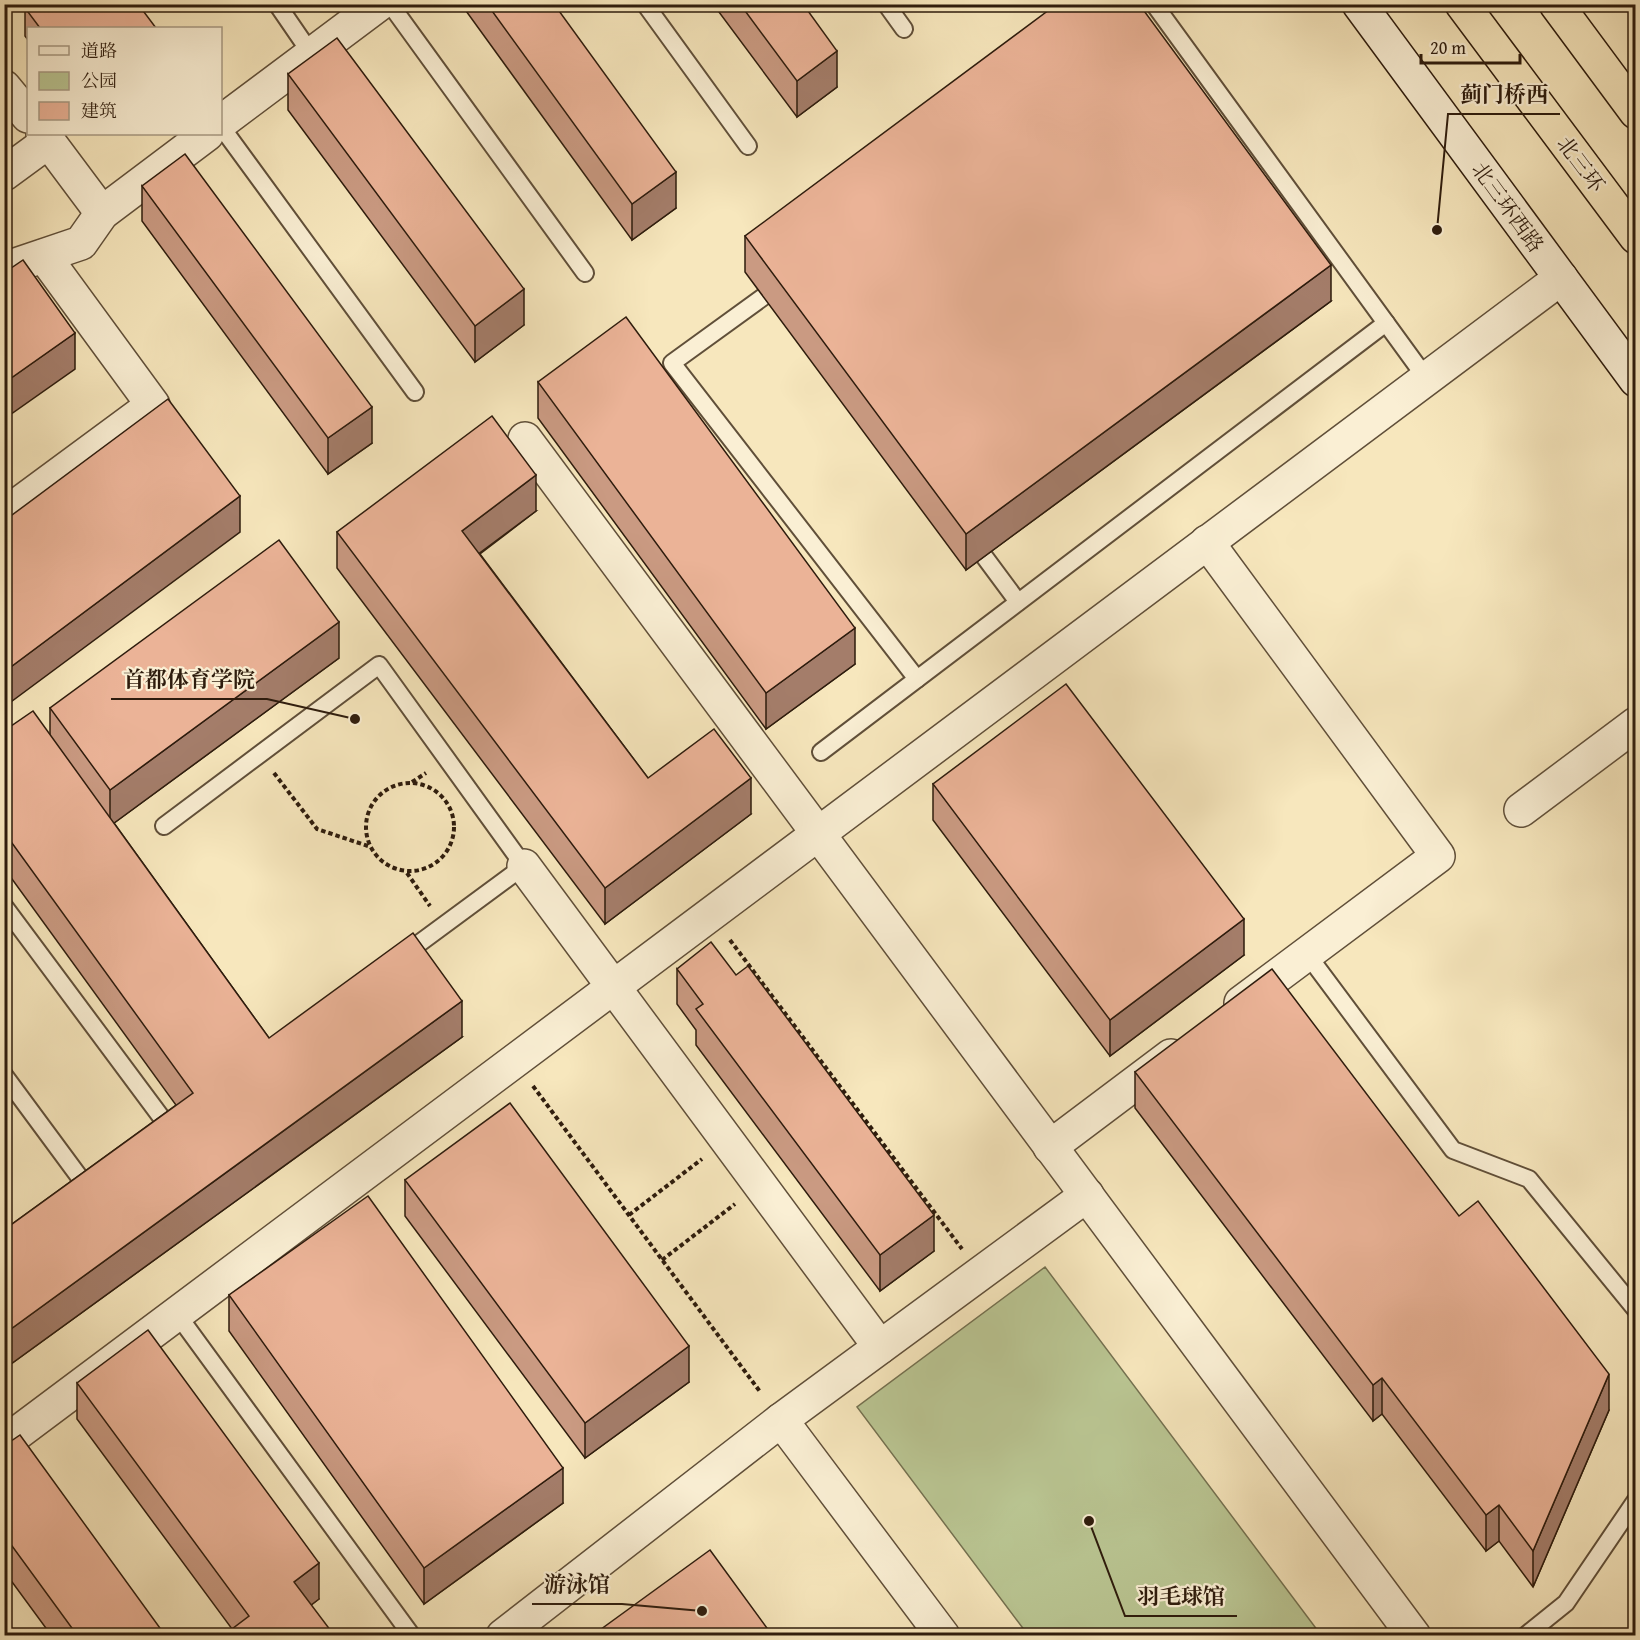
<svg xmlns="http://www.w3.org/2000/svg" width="1640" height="1640" font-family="'Gentium Book Plus','Noto Serif SC',serif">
	<rect width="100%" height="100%" fill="#f7e7bd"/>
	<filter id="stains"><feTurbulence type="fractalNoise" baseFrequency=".00333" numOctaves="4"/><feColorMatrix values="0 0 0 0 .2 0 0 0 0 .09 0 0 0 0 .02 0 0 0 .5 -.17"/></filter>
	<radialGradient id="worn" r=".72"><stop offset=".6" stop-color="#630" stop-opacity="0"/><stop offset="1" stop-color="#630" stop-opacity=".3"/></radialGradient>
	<polygon fill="#bac693" stroke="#747150" stroke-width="1.5" points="1045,1267 1321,1635 1028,1635 857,1407"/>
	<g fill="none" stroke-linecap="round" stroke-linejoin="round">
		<g stroke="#604f39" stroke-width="20">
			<g id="lane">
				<polyline points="277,4 312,55"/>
				<polyline points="390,4 585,273"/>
				<polyline points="645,4 748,146"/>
				<polyline points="886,4 904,29"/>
				<polyline points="220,125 415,392"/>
				<polyline points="781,284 672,363 917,679"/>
				<polyline points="1386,323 1426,378"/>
				<polyline points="972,540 1018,602"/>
				<polyline points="821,752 1386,323 1154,4"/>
				<polyline points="164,826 379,665 524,866 402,956"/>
				<polyline points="4,906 167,1125"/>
				<polyline points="1307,954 1453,1150 1529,1179 1636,1310"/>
				<polyline points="4,1075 86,1186"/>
				<polyline points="177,1314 412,1636"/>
				<polyline points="4,1633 7,1636"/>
				<polyline points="1525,1636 1566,1603 1636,1500"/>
			</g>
		</g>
		<g stroke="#604f39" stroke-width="36">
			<g id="street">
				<polyline points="4,87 28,116"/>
				<polyline points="220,123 379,4"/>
				<polyline points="43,134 102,213"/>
				<polyline points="4,174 49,141"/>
				<polyline points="4,269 81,243 102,213 207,134"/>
				<path d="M525,439C819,840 1118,1237 1414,1636"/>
				<polyline points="4,515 153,405 44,256"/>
				<polyline points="1207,542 1438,856 1241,1003"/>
				<polyline points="1521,810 1636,724"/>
				<polyline points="524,866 880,1347"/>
				<polyline points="1050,1147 1171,1056"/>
				<polyline points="781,1420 943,1636"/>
				<polyline points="4,1443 1561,278"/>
				<polyline points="503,1636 781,1420 1087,1195"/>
			</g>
		</g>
		<g stroke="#2e1c0d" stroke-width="36">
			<polyline id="secondary" points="1359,4 1636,380"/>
		</g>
		<g stroke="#2e1c0d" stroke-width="36">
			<g id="highway">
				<polyline points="1462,4 1636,237"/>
				<polyline points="1556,4 1636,112"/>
			</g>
		</g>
		<g stroke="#2e1c0d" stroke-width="4" stroke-dasharray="4.5 3" stroke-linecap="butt">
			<polyline points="274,773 317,829 368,846"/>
			<polyline points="412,782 426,773"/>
			<circle cx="410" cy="827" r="44"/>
			<polyline points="407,873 430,906"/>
			<polyline points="730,940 962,1249"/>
			<polyline points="533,1086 761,1393"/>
			<polyline points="629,1215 702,1159"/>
			<polyline points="662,1260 735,1204"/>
		</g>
		<use href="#lane" stroke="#faefd4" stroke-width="16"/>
		<use href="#street" stroke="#faefd4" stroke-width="33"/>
		<use href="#secondary" stroke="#faefd4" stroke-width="33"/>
		<use href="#highway" stroke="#f7e7bd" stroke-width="33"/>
	</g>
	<g fill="#ca9a82" stroke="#2e1c0d" stroke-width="1.5">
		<polygon points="461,4 554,4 676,208 632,240"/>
		<polygon points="713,4 803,4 837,87 797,117"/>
		<polygon points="25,8 156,28 28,28 28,40 25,36"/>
		<polygon points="288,74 524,325 475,362 288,110"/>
		<polygon points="142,186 372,443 328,474 142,221"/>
		<polygon points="745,236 1331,301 966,570 745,272"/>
		<polygon points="538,382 855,664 766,729 538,418"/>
		<polygon points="536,511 480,554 648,778 751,814 605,924 337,568 337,532"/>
		<polygon points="339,658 114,823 269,1038 462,1037 4,1369 4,1230 176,1105 4,868 4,731 50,734 50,708"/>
		<polygon points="933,784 1244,955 1110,1056 933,820"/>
		<polygon points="677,969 934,1251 880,1291 696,1045 696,1030 677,1004"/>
		<polygon points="1135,1072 1459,1216 1609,1410 1533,1587 1499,1541 1486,1551 1382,1414 1373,1421 1135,1108"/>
		<polygon points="405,1180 689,1382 585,1458 405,1216"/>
		<polygon points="229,1295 563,1503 424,1604 229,1331"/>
		<polygon points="77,1383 319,1599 311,1605 232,1629 77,1419"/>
		<polygon points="4,1446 165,1635 51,1635 4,1571"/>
	</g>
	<g fill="#a47d6a" stroke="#2e1c0d" stroke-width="1.5">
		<polygon points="837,51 837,87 797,117 797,81"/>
		<polygon points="676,172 676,208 632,240 632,204"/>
		<polygon points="1331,265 1331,301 966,570 966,534"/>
		<polygon points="524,289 524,325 475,362 475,326"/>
		<polygon points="75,333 75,369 4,419 4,383"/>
		<polygon points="372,407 372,443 328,474 328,438"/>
		<polygon points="536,475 536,511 462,566 462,531"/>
		<polygon points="240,496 240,532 4,707 4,672"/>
		<polygon points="339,622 339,658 110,826 110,790"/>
		<polygon points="855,628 855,664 766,729 766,693"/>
		<polygon points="751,778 751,814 605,924 605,888"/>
		<polygon points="1244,919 1244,955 1110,1056 1110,1020"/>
		<polygon points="462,1001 462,1037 4,1369 4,1334"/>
		<polygon points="5,1143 5,1179 4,1179 4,1143"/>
		<polygon points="934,1215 934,1251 880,1291 880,1255"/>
		<polygon points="689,1346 689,1382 585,1458 585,1423"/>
		<polygon points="1609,1374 1609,1410 1533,1587 1533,1551"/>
		<polygon points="1382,1378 1382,1414 1373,1421 1373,1385"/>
		<polygon points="563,1468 563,1503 424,1604 424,1568"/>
		<polygon points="1499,1505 1499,1541 1486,1551 1486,1515"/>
		<polygon points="319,1563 319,1599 294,1618 294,1582"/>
	</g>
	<g fill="#ebb397" stroke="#2e1c0d" stroke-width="1.5">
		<polygon points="31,4 138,4 156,28 40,28 25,8"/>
		<polygon points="487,4 554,4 676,172 632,204"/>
		<polygon points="740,4 803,4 837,51 797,81"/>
		<polygon points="1057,4 1139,4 1331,265 966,534 745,236"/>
		<polygon points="337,38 524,289 475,326 288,74"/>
		<polygon points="185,154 372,407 328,438 142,186"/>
		<polygon points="23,260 75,333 4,383 4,273"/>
		<polygon points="626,317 855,628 766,693 538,382"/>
		<polygon points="168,399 240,496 4,672 4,521"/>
		<polygon points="492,416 536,475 462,531 648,778 714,729 751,778 605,888 337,532"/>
		<polygon points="279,540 339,622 110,790 50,708"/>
		<polygon points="1066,684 1244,919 1110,1020 933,784"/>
		<polygon points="33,711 269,1038 413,933 462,1001 4,1334 4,1230 193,1093 4,832 4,731"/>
		<polygon points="711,942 736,975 748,966 934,1215 880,1255 696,1009 703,1004 677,969"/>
		<polygon points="1272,969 1459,1216 1478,1201 1609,1374 1533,1551 1499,1505 1486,1515 1382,1378 1373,1385 1135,1072"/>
		<polygon points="510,1103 689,1346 585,1423 405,1180"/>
		<polygon points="368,1196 563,1468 424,1568 229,1295"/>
		<polygon points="148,1330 319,1563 294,1582 334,1635 224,1635 249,1616 77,1383"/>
		<polygon points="20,1435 165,1635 77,1635 4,1535 4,1446"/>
		<polygon points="710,1550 772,1635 593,1635"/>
	</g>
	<g text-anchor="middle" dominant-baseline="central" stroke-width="4.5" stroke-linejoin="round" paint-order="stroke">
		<g font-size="21" fill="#2e1c0d" stroke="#faefd4">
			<text transform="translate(1581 164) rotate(53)">北三环</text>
			<text transform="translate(1508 207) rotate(54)">北三环西路</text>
		</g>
	</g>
	<path fill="none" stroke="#2e1c0d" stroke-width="2" d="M1437 230L1448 114H1560M355 719L267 699H111M702 1611L622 1604H532M1089 1521L1125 1616H1237"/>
	<g fill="#2e1c0d" stroke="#faefd4" stroke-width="2">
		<circle cx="1437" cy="230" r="6"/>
		<circle cx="355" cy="719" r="6"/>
		<circle cx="702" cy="1611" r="6"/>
		<circle cx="1089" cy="1521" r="6"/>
	</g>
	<g font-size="22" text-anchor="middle" font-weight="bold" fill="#2e1c0d" stroke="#faefd4" stroke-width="4.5" stroke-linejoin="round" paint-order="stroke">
		<text x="1504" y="102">蓟门桥西</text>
		<text x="189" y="687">首都体育学院</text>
		<text x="577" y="1592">游泳馆</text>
		<text x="1181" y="1604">羽毛球馆</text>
	</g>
	<rect width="1640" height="1640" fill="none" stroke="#f7e7bd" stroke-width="24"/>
	<rect x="6" y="6" width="1628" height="1628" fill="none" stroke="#2e1c0d" stroke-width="3"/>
	<rect x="12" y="12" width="1616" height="1616" fill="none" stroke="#2e1c0d" stroke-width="1.5"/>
	<rect x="27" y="27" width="195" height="108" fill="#faefd4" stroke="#a89b84" stroke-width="1.5"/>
	<rect x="39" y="46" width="30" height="9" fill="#faefd4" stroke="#a89b84" stroke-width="1.5"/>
	<text x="81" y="57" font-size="18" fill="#2e1c0d">道路</text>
	<rect x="39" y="72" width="30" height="18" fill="#bac693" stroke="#a89b84" stroke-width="1.5"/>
	<text x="81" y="87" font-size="18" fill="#2e1c0d">公园</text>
	<rect x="39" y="102" width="30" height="18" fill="#ebb397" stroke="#a89b84" stroke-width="1.5"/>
	<text x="81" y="117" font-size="18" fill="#2e1c0d">建筑</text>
	<path d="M1421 54v9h99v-9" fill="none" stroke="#2e1c0d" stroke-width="3"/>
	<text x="1430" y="54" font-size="18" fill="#2e1c0d" stroke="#faefd4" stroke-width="4.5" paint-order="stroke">20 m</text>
	<rect width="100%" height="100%" filter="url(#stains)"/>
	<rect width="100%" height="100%" fill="url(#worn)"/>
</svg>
